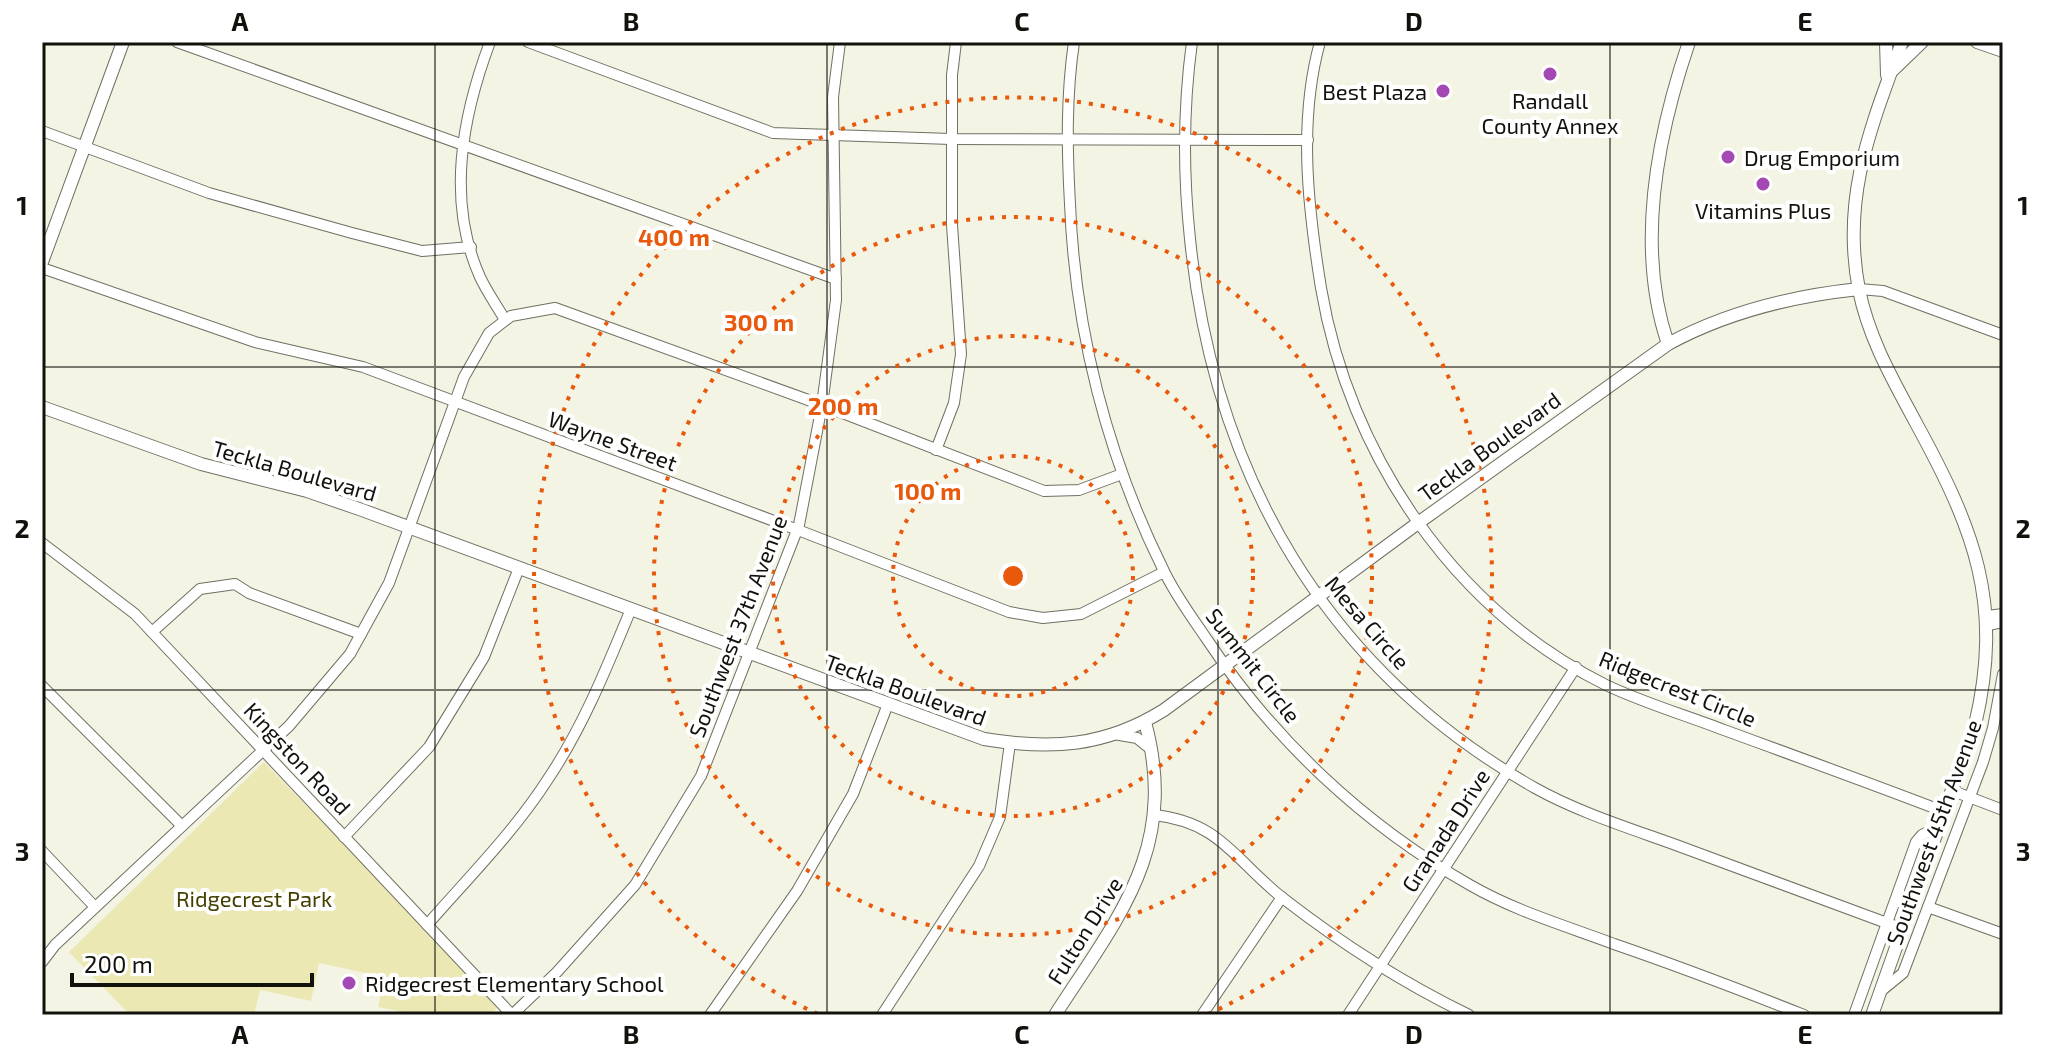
<svg xmlns="http://www.w3.org/2000/svg" width="2045" height="1057" font-family="'Exo 2',sans-serif">
	<rect width="100%" height="100%" fill="#f4f4e5"/>
	<polygon fill="#ebe8b4" points="264,762 500,1005 490,1015 407,1015 407,1013 378,1007 384,977 319,963 311,1001 260,990 254,1015 130,1015 69,952"/>
	<g fill="none" stroke-linecap="round" stroke-linejoin="round">
		<g stroke="#706f62" stroke-width="12">
			<g id="minor">
				<polyline points="177,42 836,279"/>
				<path d="M490,42C462,117 446,201 480,277C487,292 497,306 505,320"/>
				<polyline points="528,42 773,133 951,139 1308,140"/>
				<path d="M1074,42C1066,96 1067,150 1070,204C1075,330 1107,456 1163,569C1174,593 1191,616 1206,638C1273,739 1364,825 1470,885C1515,911 1566,926 1614,944C1678,966 1741,990 1804,1015"/>
				<path d="M1192,42C1183,108 1183,173 1190,239C1214,475 1325,669 1535,788C1578,812 1629,828 1676,845C1752,873 1828,901 1903,929"/>
				<path d="M1320,42C1298,121 1308,208 1321,288C1349,454 1453,609 1606,685C1644,703 1685,715 1724,730C1798,757 1872,784 1945,812"/>
				<polyline points="42,131 209,193 352,233 422,251 471,247"/>
				<polyline points="42,268 255,342 363,367 798,530 1009,612 1043,618 1081,614 1164,572"/>
				<polyline points="1859,289 1883,291 2003,335"/>
				<polyline points="936,450 954,403 961,354 952,225 952,75 956,42"/>
				<polyline points="42,543 135,614 512,1015"/>
				<polyline points="1987,616 2003,614"/>
				<polyline points="1988,625 2003,622"/>
				<polyline points="152,632 200,589 235,584 249,593 361,634"/>
				<polyline points="42,686 182,826"/>
				<polyline points="1114,734 1137,738 1152,750"/>
				<polyline points="1953,791 2003,810"/>
				<path d="M1154,815C1221,822 1235,861 1284,899C1342,944 1403,983 1469,1015"/>
				<polyline points="344,837 429,747 484,657 519,568"/>
				<polyline points="42,851 95,907"/>
				<polyline points="1928,907 2003,934"/>
				<path d="M427,925C468,878 514,832 548,779C583,727 607,667 631,609"/>
				<polyline points="42,962 55,945 289,726 350,654 389,583 464,377 489,333 511,316 555,308 822,405 1044,491 1079,490 1122,474"/>
				<polyline points="1881,991 1903,973 1983,762 1993,728 2003,674"/>
				<polyline points="512,1015 557,972 635,885 701,776 799,525 822,405 836,300 833,97 840,42"/>
				<polyline points="710,1015 797,891 853,794 888,704"/>
				<polyline points="882,1015 979,866 1000,817 1010,743"/>
				<polyline points="1202,1015 1282,897"/>
				<polyline points="1348,1015 1576,667"/>
				<polyline points="1854,1015 1916,842 1922,835 1941,825"/>
			</g>
		</g>
		<g stroke="#706f62" stroke-width="14">
			<g id="major">
				<polyline points="1886,42 1887,75"/>
				<polyline points="1977,42 2003,51"/>
				<polyline points="1893,70 1922,42"/>
				<polyline points="42,262 123,42"/>
				<path d="M1668,344C1635,247 1657,136 1689,42"/>
				<path d="M42,407L201,464L307,491L362,510L984,739C1051,750 1105,747 1164,710L1418,523L1668,344C1727,312 1792,296 1859,289"/>
				<path d="M1055,1015C1119,916 1179,848 1145,722"/>
				<path d="M1872,1015L1975,725C2004,603 1974,529 1916,423C1893,380 1869,339 1859,290C1841,197 1871,127 1902,42"/>
			</g>
		</g>
		<use href="#minor" stroke="#fff" stroke-width="10"/>
		<use href="#major" stroke="#fff" stroke-width="12"/>
	</g>
	<path fill="none" stroke="#12120d" stroke-width="2" stroke-opacity="0.55" d="M435,42V1015M827,42V1015M1218,42V1015M1610,42V1015M42,367H2003M42,690H2003"/>
	<g fill="none" stroke="#e8590c" stroke-width="4" stroke-dasharray="4 8">
		<circle cx="1013" cy="576" r="120"/>
		<circle cx="1013" cy="576" r="240"/>
		<circle cx="1013" cy="576" r="359"/>
		<path d="M818 1014A479 479 0 1 1 1208 1014"/>
	</g>
	<g fill="#a448b3" stroke="#fff" stroke-width="3">
		<circle cx="1550" cy="74" r="8"/>
		<circle cx="1443" cy="91" r="8"/>
		<circle cx="1728" cy="157" r="8"/>
		<circle cx="1763" cy="184" r="8"/>
		<circle cx="349" cy="983" r="8"/>
	</g>
	<g text-anchor="middle" dominant-baseline="central" stroke-width="8" stroke-linejoin="round" paint-order="stroke">
		<g font-size="22" fill="#12120d" stroke="#fff">
			<text x="1427" y="91" text-anchor="end">Best Plaza</text>
			<text x="1550" y="100">Randall<tspan x="1550" dy="25">County Annex</tspan></text>
			<text x="1744" y="157" text-anchor="start">Drug Emporium</text>
			<text x="1763" y="210">Vitamins Plus</text>
			<text x="365" y="983" text-anchor="start">Ridgecrest Elementary School</text>
		</g>
		<g font-size="22" fill="#12120d" stroke="#fff">
			<text transform="translate(613 440) rotate(20)">Wayne Street</text>
			<text transform="translate(1489 446) rotate(-36)">Teckla Boulevard</text>
			<text transform="translate(295 470) rotate(16)">Teckla Boulevard</text>
			<text transform="translate(1368 622) rotate(49)">Mesa Circle</text>
			<text transform="translate(737 626) rotate(-69)">Southwest 37th Avenue</text>
			<text transform="translate(1254 665) rotate(52)">Summit Circle</text>
			<text transform="translate(1678 688) rotate(22)">Ridgecrest Circle</text>
			<text transform="translate(906 689) rotate(20)">Teckla Boulevard</text>
			<text transform="translate(298 758) rotate(47)">Kingston Road</text>
			<text transform="translate(1445 830) rotate(-57)">Granada Drive</text>
			<text transform="translate(1933 832) rotate(-70)">Southwest 45th Avenue</text>
			<text transform="translate(1084 930) rotate(-58)">Fulton Drive</text>
		</g>
		<g font-size="22" fill="#454000" stroke="#fff">
			<text x="254" y="898">Ridgecrest Park</text>
		</g>
	</g>
	<circle cx="1013" cy="576" r="12" fill="#e8590c" stroke="#fff" stroke-width="4"/>
	<g font-size="24" text-anchor="middle" font-weight="bold" fill="#e8590c" stroke="#fff" stroke-width="8" stroke-linejoin="round" paint-order="stroke">
		<text x="674" y="246">400 m</text>
		<text x="759" y="331">300 m</text>
		<text x="843" y="415">200 m</text>
		<text x="928" y="500">100 m</text>
	</g>
	<rect width="2045" height="1057" fill="none" stroke="#ffffff" stroke-width="88"/>
	<path d="M72 973v12h240v-12" fill="none" stroke="#12120d" stroke-width="4"/>
	<text x="84" y="973" font-size="24" fill="#12120d" stroke="#ffffff" stroke-width="6" paint-order="stroke">200 m</text>
	<rect x="44" y="44" width="1957" height="969" fill="none" stroke="#12120d" stroke-width="3"/>
	<g font-size="26" text-anchor="middle" font-weight="bold" fill="#12120d">
		<text x="240" y="31">A</text>
		<text x="631" y="31">B</text>
		<text x="1022" y="31">C</text>
		<text x="1414" y="31">D</text>
		<text x="1805" y="31">E</text>
		<text x="22" y="215">1</text>
		<text x="2023" y="215">1</text>
		<text x="22" y="538">2</text>
		<text x="2023" y="538">2</text>
		<text x="22" y="861">3</text>
		<text x="2023" y="861">3</text>
		<text x="240" y="1044">A</text>
		<text x="631" y="1044">B</text>
		<text x="1022" y="1044">C</text>
		<text x="1414" y="1044">D</text>
		<text x="1805" y="1044">E</text>
	</g>
</svg>
